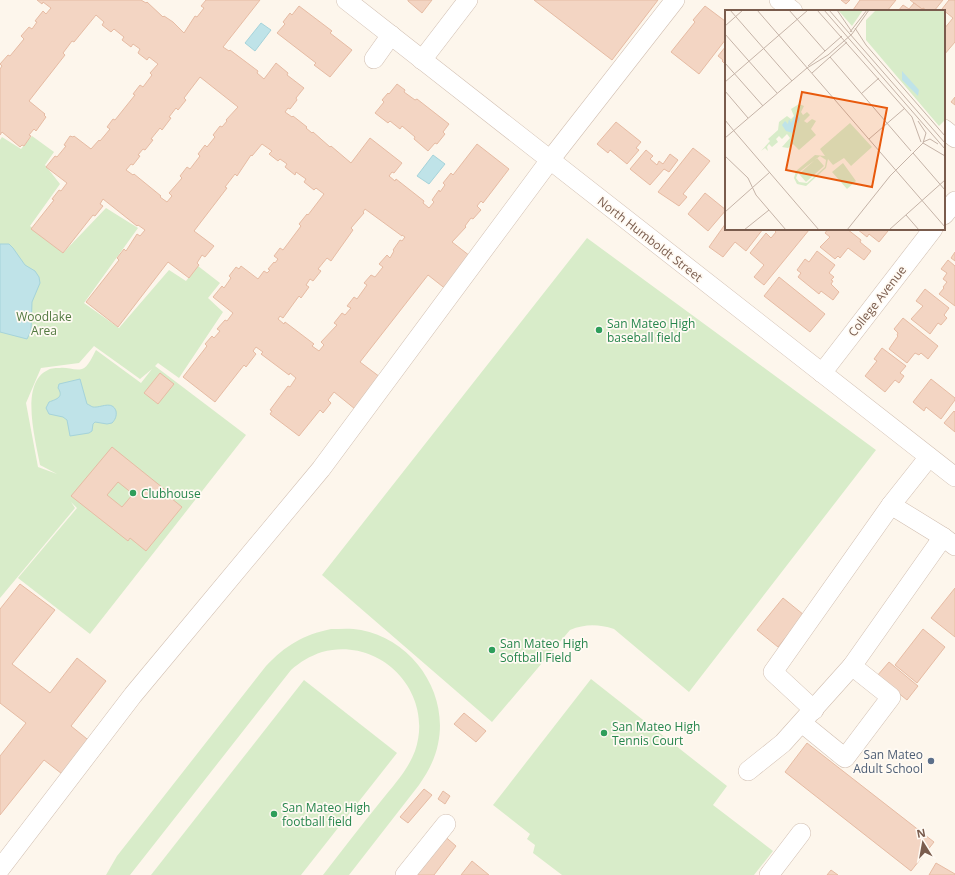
<svg xmlns="http://www.w3.org/2000/svg" width="955" height="875" font-family="'Open Sans',sans-serif">
	<rect width="100%" height="100%" fill="#fdf6ec"/>
	<g fill="#d8ecc9" fill-rule="evenodd">
		<path d="M32,136L54,152L45,165L60,184L30,226L63,253L106,208L138,228L84,303L119,328L169,270L186,281L198,266L220,283L208,298L223,312L179,378L158,363L155,366L246,435L90,634L18,578L77,508L71,502L75,508L0,598V140L2,137L21,149ZM94,346L140,379L152,369L141,383L96,350C93,355 88,368 82,369C75,371 67,367 60,368C57,368 51,368 48,370C19,383 36,441 40,465L57,474L38,467L26,403L41,368L79,363Z"/>
		<path d="M587,238L876,450L689,692L614,629C598,624 585,624 570,630L492,722L322,575Z"/>
		<path d="M331,629C341,629 351,628 361,630C413,640 449,693 438,744C435,759 428,772 419,785L349,875H323C342,850 361,826 381,801C393,786 408,770 415,751C435,693 381,636 322,652C310,656 300,662 291,670L130,875H106L117,856L266,666C286,645 303,635 331,629Z"/>
		<polygon points="591,679 727,786 713,805 773,851 754,875 562,875 533,853 535,845 527,839 530,834 493,805"/>
		<polygon points="304,680 397,753 301,875 151,875"/>
	</g>
	<g fill="#bfe3e8" stroke="#a5d3da">
		<polygon points="261,23 271,30 255,51 245,43"/>
		<polygon points="433,155 445,164 429,184 417,176"/>
		<polygon points="0,244 9,244 13,248 25,265 35,271 39,277 40,283 32,302 31,331 27,339 0,332"/>
		<path d="M80,379L87,404C88,404 92,407 93,407C101,408 112,400 116,411C117,416 115,420 112,423L107,424L95,422L93,424L92,431L89,433L70,436L67,420L63,417L49,414L46,408L49,402C57,399 64,397 58,388L59,384Z"/>
	</g>
	<g fill="#f3d5c3" stroke="#e6bba3" fill-rule="evenodd">
		<path d="M37,0H141L146,3L147,2L163,17L164,16L173,22L184,33L195,16L197,17L204,8L201,6L206,0H260L223,47L229,51L230,50L258,71L257,73L264,79L276,63L288,73L287,75L304,88L296,98L297,100L290,109L288,108L285,112L292,117L293,116L307,127L306,128L312,133L313,132L330,147L331,146L351,163L370,138L402,163L394,173L392,172L389,176L395,181L396,179L424,201L423,203L429,208L434,202L432,200L439,190L440,192L445,185L443,183L451,173L453,175L477,144L509,169L483,203L481,201L477,206L481,210L473,219L471,218L465,226L466,227L452,242L470,256L447,290L428,275L360,362L380,377L355,409L334,392L328,400L331,403L323,413L320,410L299,436L270,414L272,411L270,410L288,386L290,387L296,378L290,373L289,375L261,354L263,352L256,347L253,351L256,354L246,367L244,365L215,402L183,377L207,346L205,344L212,336L214,338L220,331L217,329L225,320L227,321L233,313L213,297L222,286L224,288L231,278L229,276L236,267L239,269L241,266L258,279L264,271L267,273L270,270L268,269L274,262L275,263L278,259L274,256L280,248L283,250L301,226L299,224L307,214L308,215L324,194L316,188L314,190L304,182L306,179L296,172L295,175L285,167L287,164L280,159L278,161L269,154L272,151L262,144L252,156L251,155L237,176L235,174L225,187L227,188L194,231L214,246L205,257L202,255L197,263L199,265L189,278L168,262L118,327L86,302L119,260L117,258L124,249L126,251L137,234L140,236L145,230L138,225L137,226L103,199L100,204L103,206L95,216L93,215L63,253L31,229L54,200L52,199L59,190L61,191L67,183L46,167L55,156L57,157L66,146L64,145L70,136L73,137L74,136L91,149L99,140L100,141L110,129L107,127L113,119L115,120L135,95L133,94L140,85L143,87L152,75L150,73L158,64L149,57L147,60L138,53L140,49L133,44L131,47L122,40L124,37L114,29L111,32L102,25L104,22L96,15L74,42L72,41L63,53L65,55L29,101L45,114L44,115L46,117L36,131L34,129L29,135L31,136L24,146L22,145L20,147L2,132L0,135V69L2,66L0,64L8,55L10,56L24,39L21,36L29,27L32,29L37,22L35,21L43,11L46,14L51,8L43,2L42,4ZM200,77L238,107L226,120L227,121L222,127L220,126L213,135L215,137L207,147L205,145L198,154L200,156L190,169L187,167L180,176L182,178L169,193L172,196L167,202L160,197L161,196L134,174L133,175L126,170L131,164L133,165L140,156L138,155L143,149L145,150L153,140L151,139L160,128L162,130L171,118L169,117L176,108L178,110L186,100L184,98ZM365,209L402,236V235L405,237L402,241L400,240L393,250L394,251L390,258L387,255L379,264L383,267L375,277L371,275L364,283L367,285L357,299L354,297L347,306L351,308L345,315L342,313L334,323L337,325L321,342L324,345L319,351L312,346L314,344L285,322L284,324L278,319L280,316L283,318L299,296L301,298L309,287L306,285L310,279L313,281L321,271L318,269L327,258L331,261L353,230L351,228L364,213L363,212Z"/>
		<polygon points="408,0 432,0 422,13 408,1"/>
		<polygon points="534,0 658,0 612,60"/>
		<polygon points="841,0 850,0 846,4"/>
		<polygon points="860,0 896,0 887,11 855,11 853,10"/>
		<polygon points="910,0 943,0 934,11 927,11 923,8 922,9"/>
		<polygon points="949,0 955,0 955,42 944,55 944,29 953,18 942,9"/>
		<polygon points="914,3 922,9 923,8 927,11 898,11 903,5 909,9"/>
		<polygon points="299,6 332,31 330,33 352,50 330,77 314,65 316,63 277,33 285,24 283,22 290,13 292,15"/>
		<polygon points="705,6 725,21 726,19 726,39 699,74 671,52 695,22 693,20"/>
		<polygon points="726,46 726,65 722,61 723,60 718,56"/>
		<polygon points="397,84 405,90 404,92 415,100 417,99 449,124 443,132 445,134 437,144 435,143 428,151 414,139 415,137 402,126 400,129 390,121 388,123 375,113 384,102 382,100 388,93 389,94"/>
		<polygon points="955,97 955,105 951,102"/>
		<polygon points="616,122 641,142 636,148 639,150 627,164 610,150 608,153 597,144"/>
		<polygon points="693,148 710,161 683,194 687,197 679,206 658,192"/>
		<polygon points="646,150 653,156 650,159 657,165 659,161 663,164 670,154 678,160 669,172 664,169 650,185 630,169"/>
		<polygon points="705,193 726,210 708,231 688,214"/>
		<polygon points="726,223 726,229 763,229 746,251 735,242 723,257 709,247"/>
		<polygon points="773,229 808,229 809,230 764,285 754,277 764,265 750,253 766,233 771,238 776,232"/>
		<polygon points="828,229 847,229 861,240 860,242 871,251 864,260 848,248 840,258 838,256 835,259 820,247 830,237 825,233"/>
		<polygon points="857,229 886,229 888,231 879,242 869,234 867,237"/>
		<polygon points="817,251 835,265 829,273 834,277 831,280 833,281 831,284 839,292 833,300 821,291 819,294 798,277 801,273 797,270 805,259 809,262"/>
		<polygon points="955,252 955,261 951,258"/>
		<polygon points="948,260 955,266 955,306 939,294 944,288 943,287 947,282 943,279 947,273 941,269"/>
		<polygon points="779,277 825,314 810,332 764,296"/>
		<polygon points="925,289 949,308 944,315 947,318 941,325 938,323 930,334 911,319 923,306 916,301"/>
		<polygon points="903,318 938,346 928,359 921,353 919,355 915,353 907,363 889,349 898,336 897,335 898,333 894,329"/>
		<polygon points="882,348 906,366 900,373 904,376 899,383 895,380 885,392 865,376 877,361 874,359"/>
		<polygon points="160,373 174,384 158,404 144,393"/>
		<polygon points="931,379 955,398 955,400 941,419 926,407 924,411 913,402"/>
		<polygon points="954,411 955,412 955,432 944,423"/>
		<path d="M112,447L168,492L166,494L182,507L146,551L130,538L128,541L71,496ZM118,482L133,494L122,507L107,495Z"/>
		<polygon points="20,584 55,610 12,664 50,693 77,658 106,681 71,726 92,743 66,777 44,760 0,815 0,756 26,723 0,703 0,609"/>
		<polygon points="955,588 955,637 931,618"/>
		<polygon points="783,598 804,615 778,647 757,630"/>
		<polygon points="923,629 945,647 917,683 895,665"/>
		<polygon points="889,662 918,686 907,700 877,676"/>
		<polygon points="464,713 486,731 476,742 454,724"/>
		<polygon points="807,743 934,842 911,871 785,772"/>
		<polygon points="424,789 432,795 408,823 400,817"/>
		<polygon points="443,791 450,796 445,804 438,799"/>
		<polygon points="442,834 456,846 434,875 410,875"/>
		<polygon points="472,861 489,875 461,875"/>
		<polygon points="936,863 955,874 955,875 929,875"/>
		<polygon points="831,870 838,875 827,875"/>
	</g>
	<g fill="none" stroke-linecap="round" stroke-linejoin="round">
		<g stroke="#d1beb0" stroke-width="20">
			<g id="minor">
				<polyline points="346,0 955,477"/>
				<polyline points="779,0 793,11"/>
				<polyline points="374,59 391,35"/>
				<polyline points="422,60 468,0"/>
				<polyline points="944,129 955,138"/>
				<polyline points="944,215 955,201"/>
				<polyline points="822,373 933,229"/>
				<polyline points="929,457 891,505 943,537"/>
				<polyline points="814,710 773,672 891,505"/>
				<polyline points="802,723 845,758 891,697 852,666"/>
				<polyline points="748,771 783,743 852,666 943,537 955,546"/>
				<polyline points="0,869 133,695 321,469 550,160 675,0"/>
				<polyline points="405,875 446,824"/>
				<polyline points="769,875 801,833"/>
			</g>
		</g>
		<use href="#minor" stroke="#fff" stroke-width="19"/>
	</g>
	<g fill="#2e9e5b" stroke="#fffaf3" stroke-width="1.5">
		<circle cx="599" cy="330" r="4"/>
		<circle cx="133" cy="493" r="4"/>
		<circle cx="492" cy="650" r="4"/>
		<circle cx="604" cy="733" r="4"/>
		<circle cx="274" cy="814" r="4"/>
	</g>
	<circle fill="#5c6f8a" stroke="#fffaf3" stroke-width="1.5" cx="931" cy="761" r="4"/>
	<g text-anchor="middle" dominant-baseline="central" stroke-width="3.5" stroke-linejoin="round" paint-order="stroke">
		<g font-size="12" fill="#7a5c4d" stroke="#fffaf3">
			<text transform="translate(650 239) rotate(38)">North Humboldt Street</text>
			<text transform="translate(877 301) rotate(-52)">College Avenue</text>
		</g>
		<g font-size="12" fill="#537a41" stroke="#fffaf3">
			<text x="44" y="316">Woodlake<tspan x="44" dy="14">Area</tspan></text>
		</g>
		<g font-size="12" fill="#27864d" stroke="#fffaf3" text-anchor="start">
			<text x="607" y="323">San Mateo High<tspan x="607" dy="14">baseball field</tspan></text>
			<text x="141" y="493">Clubhouse</text>
			<text x="500" y="643">San Mateo High<tspan x="500" dy="14">Softball Field</tspan></text>
			<text x="612" y="726">San Mateo High<tspan x="612" dy="14">Tennis Court</tspan></text>
			<text x="282" y="807">San Mateo High<tspan x="282" dy="14">football field</tspan></text>
		</g>
		<g font-size="12" fill="#4e5e75" stroke="#fffaf3" text-anchor="end">
			<text x="923" y="754">San Mateo<tspan x="923" dy="14">Adult School</tspan></text>
		</g>
	</g>
	<g transform="translate(725 10)">
		<rect width="220" height="220" fill="#fdf6ec"/>
		<path d="M113,0H138L127,16ZM151,0H220V110L214,116L141,30V10ZM74,94L79,96L76,102L78,105L82,102L85,105L79,111L82,113L87,109L91,111L86,119L91,125L74,140L68,134L63,138L57,137L65,128L62,124L57,129L54,126L51,129L53,132L47,137L44,134L42,137L43,141L40,138L36,141L45,131L43,129L53,120L54,112L62,106L66,109L69,106L66,99ZM125,113L147,137L126,156L119,148L108,155L103,149L101,158L81,176L72,174L69,168L71,161L90,145L100,146L95,139ZM95,146L101,150L100,157L82,173L74,172L71,168L73,163ZM92,148L99,156L81,172L74,164ZM118,153L131,171L122,179L107,162Z" fill="#d8ecc9" fill-rule="evenodd"/>
		<path d="M177,61L194,80L193,86L177,70ZM71,104L75,108L73,113L69,112L68,123L61,121L57,115L60,111L63,114L64,109L66,113Z" fill="#bfe3e8"/>
		<path fill="none" stroke="#c5b3a7" stroke-width="1" d="M5,0L67,71M32,0L220,217M64,0L100,41M92,0L187,107L196,132M99,0L220,139M104,0L220,133M112,0L127,22M0,16L18,0M130,18L141,35L220,126M125,22L142,0M0,24L52,83M105,47L186,141M0,53L38,96M83,56L117,26M87,63L122,32M0,72L83,0M0,81L23,108M136,84L154,68M0,110L9,121M193,111L201,123L198,133M9,121L94,220M0,128L82,58L103,45L127,24L144,0M144,129L180,98M198,132L205,129L213,134M198,133L220,146M188,143L220,180M0,146L23,168L31,185L61,220M0,202L45,162M181,205L194,220M19,220L44,200M122,220L165,166L198,133M164,220L220,170"/>
		<path fill="#e8590c" fill-opacity="0.15" stroke="#e8590c" stroke-width="2" d="M77,82L162,98L147,177L61,160Z"/>
		<rect width="220" height="220" fill="none" stroke="#7a5c4d" stroke-width="2"/>
	</g>
	<g transform="translate(923 843) rotate(349)" stroke="#fffaf3" stroke-width="3" paint-order="stroke">
	<path d="M0-3L7 15L0 10L-7 15Z" fill="#7a5c4d"/>
	<text y="-6" font-size="11" font-weight="bold" text-anchor="middle" fill="#7a5c4d">N</text>
	</g>
</svg>
